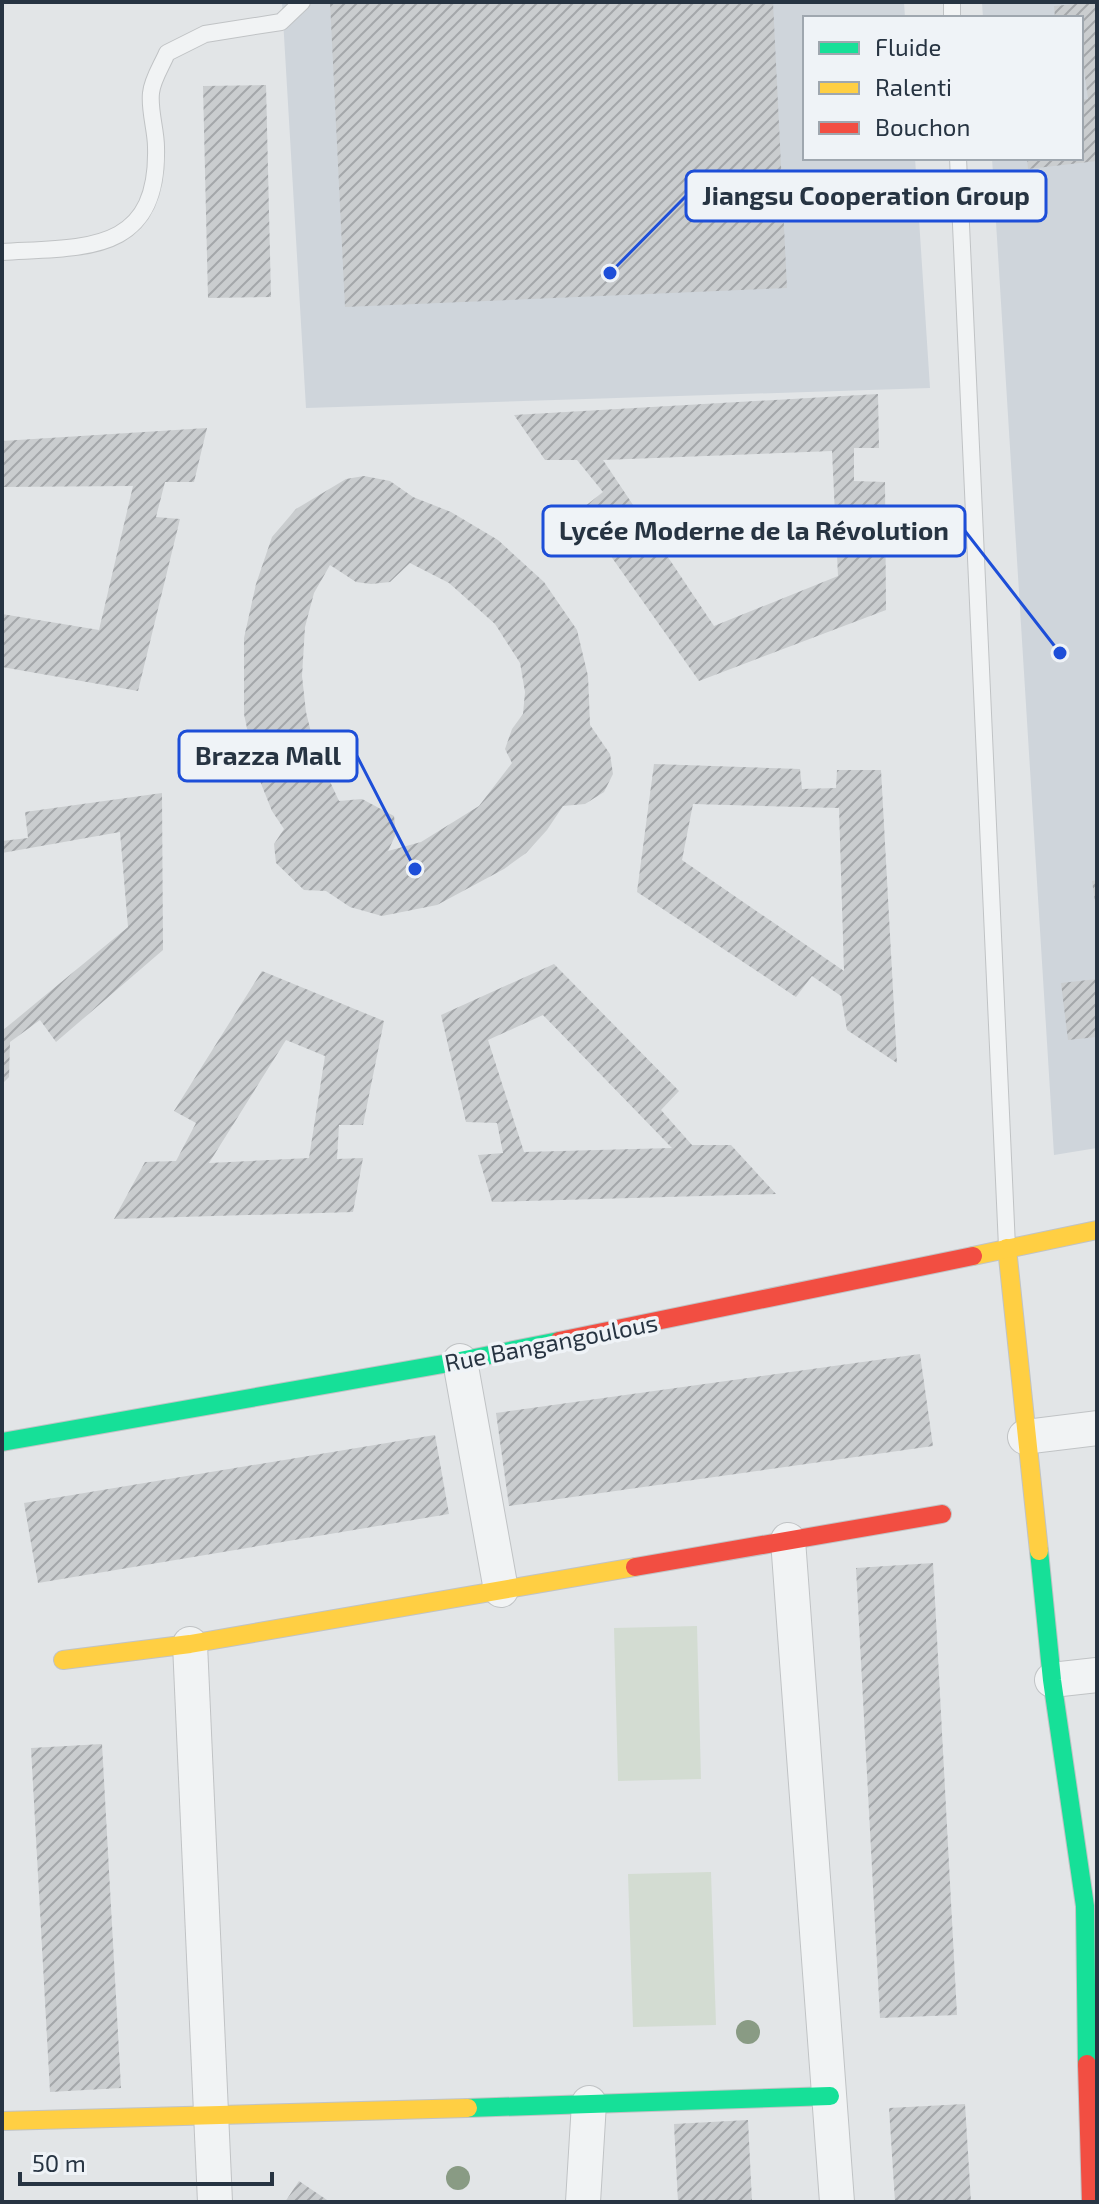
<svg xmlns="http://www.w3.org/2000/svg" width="1099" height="2204" font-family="'Exo 2',sans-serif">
	<defs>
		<pattern id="building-hatch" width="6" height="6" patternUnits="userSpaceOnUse" patternTransform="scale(2)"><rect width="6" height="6" fill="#cacdcf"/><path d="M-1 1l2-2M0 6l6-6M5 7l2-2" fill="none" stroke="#a4a7aa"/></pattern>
	</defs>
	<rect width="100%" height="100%" fill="#e2e5e7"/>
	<g fill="#cfd5db">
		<polygon points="282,2 904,2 905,18 805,18 805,158 915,158 930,388 306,408"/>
		<polygon points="982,2 1097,2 1097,1148 1054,1155 992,158 1081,158 1081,18 983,18"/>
	</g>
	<g fill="#d3dcd2">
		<polygon points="697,1626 701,1779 618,1781 614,1628"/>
		<polygon points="711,1872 716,2025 633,2027 628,1874"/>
	</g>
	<g fill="url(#building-hatch)" fill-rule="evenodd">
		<polygon points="330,2 773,2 787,288 345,307"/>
		<polygon points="1097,2 1097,161 1028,169 1027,158 1081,158 1081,100 1088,99 1083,62 1081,62 1081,18 1055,18 1054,6"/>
		<polygon points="266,85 271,297 208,298 203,86"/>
		<path d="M878,394L879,448H854V481L885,482L886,610L699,681L579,511L603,492L577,460H545L514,415ZM832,451L838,576L714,626L603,460Z"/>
		<polygon points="207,428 194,482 165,482 156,517 180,519 138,691 2,667 2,614 99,630 133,486 2,487 2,441"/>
		<path d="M364,476L390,481L413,497L451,512L498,540L544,582L577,630L588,676L590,725L610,754L613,774L604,792L585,804L563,806L547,830L526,853L504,869L437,905L382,916L350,907L326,891L304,890L276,863L274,844L284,829L272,811L256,771L244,714V638L256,584L272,537L296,509L346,479ZM410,563L449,583L495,624L520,663L525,692L523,714L512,729L505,749L512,763L479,806L421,842L388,851L396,834L394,816L362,799L339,801L315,749L306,712L302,676L305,627L314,593L330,565L356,582L371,584L390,582Z"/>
		<path d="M654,764L800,769L802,789L836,788L837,770H881L897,1063L847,1030L841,996L812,976L796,997L637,892ZM693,804L839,808L844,971L682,860Z"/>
		<polygon points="162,793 163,950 56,1042 40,1020 10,1042 9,1077 2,1084 2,1031 128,927 120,832 2,853 2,841 28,838 25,812"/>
		<polygon points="1097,880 1097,902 1095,902 1092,881"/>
		<path d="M554,964L679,1091L661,1110L692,1145H731L776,1194L492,1202L478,1155L503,1153L497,1123L466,1122L441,1015ZM543,1015L672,1148L524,1152L488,1040Z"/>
		<path d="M262,971L384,1021L363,1125H339L337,1159L363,1158L353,1212L114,1219L145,1162L176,1161L196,1123L174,1111ZM286,1040L325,1056L309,1158L209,1163Z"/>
		<polygon points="1097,979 1097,1037 1068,1040 1061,983"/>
		<polygon points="920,1354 933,1446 509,1506 496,1413"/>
		<polygon points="435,1435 449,1514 38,1583 24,1503"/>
		<polygon points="933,1563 957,2015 880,2018 856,1568"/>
		<polygon points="102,1744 121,2088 50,2092 31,1748"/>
		<polygon points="965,2104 971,2202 895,2202 889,2108"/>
		<polygon points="748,2120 752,2202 678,2202 674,2124"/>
		<polygon points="299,2181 330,2202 285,2202"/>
	</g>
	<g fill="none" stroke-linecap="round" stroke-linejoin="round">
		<g stroke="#c0c3c5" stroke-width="18">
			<g id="lane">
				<polyline points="952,2 952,18"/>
				<polyline points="958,158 1007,1247"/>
				<path d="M2,252C84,247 159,255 156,147C156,130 149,110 151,93C152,80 162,65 167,53L205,34L281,22L302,2"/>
			</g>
		</g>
		<g stroke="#c0c3c5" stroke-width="36">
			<g id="street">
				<polyline points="460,1361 501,1590"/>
				<polyline points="1025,1437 1097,1428"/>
				<polyline points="788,1540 837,2202"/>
				<polyline points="190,1644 215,2202"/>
				<polyline points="1052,1680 1097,1675"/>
				<polyline points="583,2202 589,2103"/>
			</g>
		</g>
		<g stroke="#c0c3c5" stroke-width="20">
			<g id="fast">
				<polyline points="2,1442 460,1361 559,1341"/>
				<polyline points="1039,1551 1052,1680 1085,1906 1087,2064"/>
				<polyline points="468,2108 830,2096"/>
			</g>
		</g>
		<g stroke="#c0c3c5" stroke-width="20">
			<g id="slow">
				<polyline points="1007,1248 1039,1551"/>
				<polyline points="973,1256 1097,1230"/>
				<polyline points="63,1660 190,1644 635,1567"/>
				<polyline points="2,2121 468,2108"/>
			</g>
		</g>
		<g stroke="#c0c3c5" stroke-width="20">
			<g id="jam">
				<polyline points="559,1341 973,1256"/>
				<polyline points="635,1567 942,1514"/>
				<polyline points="1087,2064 1091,2202"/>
			</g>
		</g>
		<use href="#lane" stroke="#f1f3f4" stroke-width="16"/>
		<use href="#street" stroke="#f1f3f4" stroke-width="34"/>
		<use href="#fast" stroke="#16e098" stroke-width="18"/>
		<use href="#slow" stroke="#ffcf43" stroke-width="18"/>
		<use href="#jam" stroke="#f24e42" stroke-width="18"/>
	</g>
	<g fill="#899b84">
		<circle cx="748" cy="2032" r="12"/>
		<circle cx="458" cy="2178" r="12"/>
	</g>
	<g text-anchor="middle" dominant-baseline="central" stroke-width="7" stroke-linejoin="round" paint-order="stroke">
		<g font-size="24" fill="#273442" stroke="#eff3f7">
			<text transform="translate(551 1342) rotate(-11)">Rue Bangangoulous</text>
		</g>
	</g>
	<path fill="none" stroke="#1d4ed8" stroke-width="3" d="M610 273L686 196M1060 653L965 531M415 869L357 756"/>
	<g fill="#1d4ed8" stroke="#eff3f7" stroke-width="3">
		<circle cx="610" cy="273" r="8"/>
		<circle cx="1060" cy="653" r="8"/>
		<circle cx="415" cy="869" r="8"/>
	</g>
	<g fill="#eff3f7" stroke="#1d4ed8" stroke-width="3">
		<rect x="686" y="171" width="360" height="50" rx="8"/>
		<rect x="543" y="506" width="422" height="50" rx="8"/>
		<rect x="179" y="731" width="178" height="50" rx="8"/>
	</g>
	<g font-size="26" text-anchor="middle" font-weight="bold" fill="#273442">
		<text x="866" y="205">Jiangsu Cooperation Group</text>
		<text x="754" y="540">Lycée Moderne de la Révolution</text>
		<text x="268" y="765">Brazza Mall</text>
	</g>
	<rect width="1099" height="2204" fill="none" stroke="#273442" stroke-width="8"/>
	<rect x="803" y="16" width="280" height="144" fill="#eff3f7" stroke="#9fa7af" stroke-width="2"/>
	<rect x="819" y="42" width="40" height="12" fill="#16e098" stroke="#9fa7af" stroke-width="2"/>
	<text x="875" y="56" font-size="24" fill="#273442">Fluide</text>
	<rect x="819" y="82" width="40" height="12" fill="#ffcf43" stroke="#9fa7af" stroke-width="2"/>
	<text x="875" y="96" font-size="24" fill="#273442">Ralenti</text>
	<rect x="819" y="122" width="40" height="12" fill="#f24e42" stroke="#9fa7af" stroke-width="2"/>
	<text x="875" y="136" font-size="24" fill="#273442">Bouchon</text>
	<path d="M20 2172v12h252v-12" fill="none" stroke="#273442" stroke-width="4"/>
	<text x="32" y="2172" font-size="24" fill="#273442" stroke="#eff3f7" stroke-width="6" paint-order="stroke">50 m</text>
</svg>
